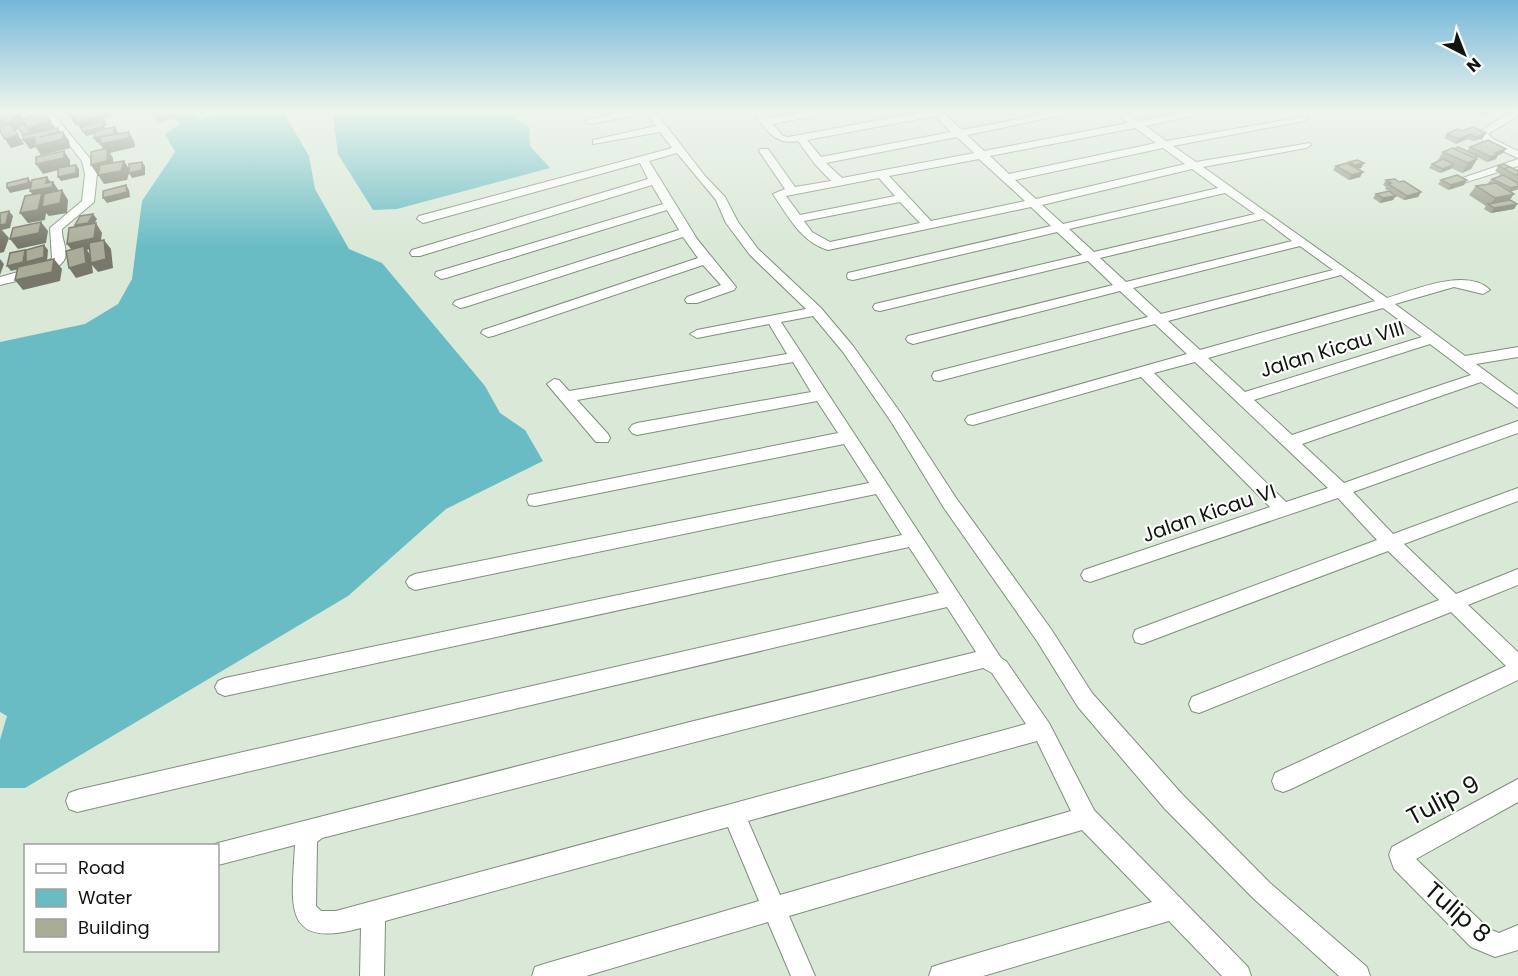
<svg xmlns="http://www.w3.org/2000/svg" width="1518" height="976" font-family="Poppins,sans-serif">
	<rect width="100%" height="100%" fill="#dae8d7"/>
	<g fill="#6abcc4">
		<polygon points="149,110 198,110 193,112 200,120 223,113 282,110 309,156 315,189 349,249 382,263 485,386 500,413 525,430 543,461 446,509 348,596 25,788 0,788 0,740 7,716 0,712 0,342 85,324 118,304 132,279 142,201 175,152 165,134 180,124 172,118 158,123"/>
		<polygon points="339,110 507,110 509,115 529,127 530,146 550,168 397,209 373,210 338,154 333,114"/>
	</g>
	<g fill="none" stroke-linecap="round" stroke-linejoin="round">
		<g stroke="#808e7e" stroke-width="2">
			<g id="minor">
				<path d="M50,110L92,161L97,174L94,202L62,229C61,238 68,249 65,258C60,274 15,281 0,285V277L43,265L52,258L50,228L82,201L85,174L82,161L44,113Z"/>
				<path d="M628,110H654L705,176L725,197L738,222L758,249L821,308L853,346L902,415L956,498L1051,629L1092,693L1181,793L1270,883L1367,967L1370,976H1339L1254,899L1165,809L1078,707L1037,641L944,508L892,423L843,352L813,316L781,322L1001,658L1006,661L1049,723L1094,810L1248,967L1251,976H1222L1169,921L983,976H929L932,967L941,964L1152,902L1082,830L789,916L815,976H791L768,922L586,976H532L535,967L544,964L759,901L728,827L385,921L384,976H360L361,928C281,950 292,904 295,845L218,865V846H211L218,843L690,722L976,652L947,607L77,812L69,809L66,801L69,793L77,790L939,593L909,547L225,696L218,693L215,687L218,681L225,678L902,535L876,494L415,590L409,587L406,582L409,577L415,574L869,483L844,444L535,506L529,505L527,500L529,495L535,494L838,433L817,401L637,435L632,433L629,429L632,425L637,423L811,392L793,362L577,400L608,434L610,438L608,442H596L547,384L554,379L559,380L569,391L787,354L769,324L697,338L690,334L697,330L806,309L750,255L726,223L716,200L677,153L649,161L697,239L736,287L734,290L697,303H687L685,300L687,297L721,285L703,265L493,336L488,337L481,333L483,330L698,258L683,237L465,307L460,308L453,304L455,301L679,230L667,210L446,278L441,279L435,275L436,272L663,204L652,185L420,256H412L410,253L412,250L648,179L640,163L427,222L423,223L417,219L419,216L672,148L660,132L593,144V140L656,126L646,113L590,124L585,121ZM983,668L992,673L1026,724L336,911H321L316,906L317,842L322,838ZM1037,741L1071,811L780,895L748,821Z"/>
				<path d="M752,110H763L769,118L818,110H843L773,124L783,136L788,137L934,110H952L951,113L945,114L962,130L1065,110H1087L967,135L984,151L1128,123L1111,110H1123L1139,121L1197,110H1219L1146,126L1166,141L1308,116L1309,118L1304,121L1173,146L1196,162L1310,143L1311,145L1306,148L1203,167L1387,298C1414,290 1467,267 1490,290L1483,294L1454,287L1395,304L1465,356L1518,347V357L1476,364L1518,395V408L1481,382L1302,444L1344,483L1518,421V433L1353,492L1393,534L1518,488V501L1404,544L1456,594L1518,569V585L1468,605L1518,652V680L1291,789L1283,792L1275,789L1272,781L1275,773L1506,666L1451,612L1199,713L1192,711L1189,704L1192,697L1439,600L1388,551L1142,644L1135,642L1133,636L1135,630L1377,540L1338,498L1090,582L1084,580L1081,575L1084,570L1270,507L1141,377L973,425L968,424L965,420L968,416L1187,354L1155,324L939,381L934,380L932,376L934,372L1148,317L1120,291L913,344L908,342L906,339L908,336L1113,285L1088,261L880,311L875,310L873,307L875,304L1082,255L1057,232L853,280L848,279L847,276L848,273L1051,226L1031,207L828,250C801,242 788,216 773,194L785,189L759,151L760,149H768L795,187L831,181L814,163L798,141C774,146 765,128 752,110ZM935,116L951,132L821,157L807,140ZM1135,128L1156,143L1009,174L990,156ZM957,137L974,153L842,178L826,163ZM1163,148L1185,164L1036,199L1015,180ZM979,159L1025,201L931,221L889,176ZM1192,169L1218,188L1063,224L1042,205ZM879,178L895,196L800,215L786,196ZM1225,193L1255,214L1094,252L1069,229ZM900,202L920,223L830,242L812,232L804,221ZM1263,219L1292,241L1126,282L1100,258ZM1300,246L1333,270L1161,314L1133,288ZM1341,275L1375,301L1200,350L1168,321ZM1383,308L1422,337L1245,392L1208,358ZM1430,344L1471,375L1292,435L1254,400ZM1195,362L1328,488L1286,502L1154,373Z"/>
				<polygon points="1514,110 1518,110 1518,116 1488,134 1493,139 1518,151 1518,158 1485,143 1477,133"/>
				<polygon points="1518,159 1518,166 1460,184 1454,181"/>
				<polygon points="1518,779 1518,802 1416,859 1489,929 1499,933 1518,925 1518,950 1495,957 1471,947 1394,869 1389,855 1392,847"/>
			</g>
		</g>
		<use href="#minor" fill="#fff" fill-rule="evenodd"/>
	</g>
	<g fill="#939483" fill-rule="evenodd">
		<polygon points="1470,110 1492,110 1490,113 1481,116"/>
		<path d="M45,112L55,128H58L61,133L63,132L69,141L70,148L41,155L36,147L30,149L19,128L15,131L24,144L11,148L0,131V113L23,119ZM25,124L32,133H31Z"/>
		<polygon points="1457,129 1483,138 1473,141 1467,139 1456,144 1444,138 1447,134"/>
		<polygon points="1470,147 1503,153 1498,155 1496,159 1487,162 1477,157 1476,159 1477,159 1471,169 1462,173 1451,168 1440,173 1429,168 1432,164 1437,161 1443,152 1467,151"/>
		<polygon points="1349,162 1364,163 1361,168 1358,169 1363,172 1360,177 1349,180 1333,170 1336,166 1348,163"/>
		<polygon points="1498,166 1517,170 1518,169 1518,189 1510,192 1510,200 1517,204 1514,209 1491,213 1484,209 1486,206 1469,195 1476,186 1489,184 1488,183 1492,179 1498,177 1500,174 1495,171"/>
		<polygon points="1386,180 1399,182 1421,192 1418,197 1404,200 1393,194 1393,200 1380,203 1373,198 1376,194 1389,191 1385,189 1386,187 1383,185"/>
		<polygon points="1441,180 1464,185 1448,190 1438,184"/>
	</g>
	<g fill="#78786a">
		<polygon points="95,110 109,110 112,116 104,118 107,125 104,126 107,131 86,136 83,132 104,126 82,131 78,125 76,126 70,117"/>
		<polygon points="1484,110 1492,110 1490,113 1481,116"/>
		<polygon points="20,114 26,123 15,131 24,144 11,148 5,139 18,135 9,122"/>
		<polygon points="50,121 56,130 34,137 28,128"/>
		<polygon points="115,127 118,132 117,139 97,143 94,138"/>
		<polygon points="58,128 63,136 63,132 69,141 70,148 41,155 36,147 30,149 23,140"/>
		<polygon points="129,132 134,141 135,147 110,153 113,158 113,170 97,174 91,165 106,153 100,144"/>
		<polygon points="1486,133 1483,138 1473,141 1476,137"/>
		<polygon points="1470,134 1467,139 1456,144 1459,139"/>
		<polygon points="1506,149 1503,153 1498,155 1496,159 1487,162 1495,153"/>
		<polygon points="64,151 70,160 70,167 43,174 36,164"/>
		<polygon points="1477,159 1471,169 1462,173 1468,163"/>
		<polygon points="124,161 130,170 127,180 104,184 98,175"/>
		<polygon points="142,162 145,166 145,175 132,178 129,173"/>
		<polygon points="1364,163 1361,168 1353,170 1355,165"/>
		<polygon points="1454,164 1451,169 1440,173 1443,169"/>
		<polygon points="76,165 79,169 79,177 61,181 58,177"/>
		<polygon points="1363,172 1360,177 1349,180 1352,175"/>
		<polygon points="47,177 52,184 53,182 59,191 62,190 68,200 67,213 49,216 46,213 45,220 28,223 20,213 37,201 30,191 46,183"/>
		<polygon points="28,178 32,183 32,188 10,193 7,188"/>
		<polygon points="1467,180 1464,185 1448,190 1451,185"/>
		<polygon points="126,185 129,190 130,197 107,203 103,198"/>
		<polygon points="1518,186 1518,189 1507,193 1511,188"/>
		<polygon points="1421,192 1418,197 1404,200 1407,196"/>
		<polygon points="1514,194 1507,204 1490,205 1495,198"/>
		<polygon points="1396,196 1393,200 1380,203 1383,198"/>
		<polygon points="1517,204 1514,209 1491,213 1494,208"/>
		<polygon points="9,211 13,216 10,228 2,230 9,238 4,252 0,253 0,225"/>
		<polygon points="93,214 97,219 92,228 78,230 75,225"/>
		<polygon points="41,222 48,231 46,243 18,249 10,239"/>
		<polygon points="96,223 102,233 100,247 87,250 91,256 92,262 106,259 104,240 111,249 113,268 98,272 92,265 93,273 76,278 69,268 86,263 85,251 74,253 67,244 94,238"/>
		<polygon points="44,245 48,250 47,262 29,266 28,264 27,267 11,271 7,266 25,250 29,254"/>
		<polygon points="0,259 4,264 0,275"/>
		<polygon points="54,259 62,269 60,281 23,290 15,280"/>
	</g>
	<g fill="#abac98" stroke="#78786a" stroke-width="1.5">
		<polygon points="67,110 95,110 86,113 99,111 101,116 76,122 74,116 70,117"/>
		<polygon points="45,112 50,121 28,128 22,119"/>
		<polygon points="0,113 20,114 9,122 0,121"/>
		<polygon points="102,122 104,126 83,132 81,127"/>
		<polygon points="10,124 18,135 5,139 0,131 0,126"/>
		<polygon points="24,124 31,133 23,135 17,126"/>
		<polygon points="115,127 114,134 94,138 95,131"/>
		<polygon points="1473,127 1486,133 1476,137 1470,134 1459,139 1447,134 1457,129 1462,131"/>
		<polygon points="58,128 58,132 40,137 63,132 63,139 35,146 35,137 23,140 23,135"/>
		<polygon points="129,132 129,138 100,144 100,137"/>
		<polygon points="1488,140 1506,149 1495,153 1499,154 1491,157 1470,147"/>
		<polygon points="1458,147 1478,156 1473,158 1454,149"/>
		<polygon points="107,148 107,161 91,165 91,152"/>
		<polygon points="1452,148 1477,159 1468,163 1443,152"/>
		<polygon points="64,151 64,158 36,164 36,157"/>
		<polygon points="1443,159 1454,164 1443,169 1432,164"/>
		<polygon points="1357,160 1364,163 1355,165 1349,162"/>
		<polygon points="124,161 121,171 98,175 100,165"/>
		<polygon points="142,162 142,170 129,173 129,164"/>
		<polygon points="1347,163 1363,172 1352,175 1336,166"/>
		<polygon points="1504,164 1510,167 1504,169 1498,166"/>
		<polygon points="76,165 76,173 58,177 58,168"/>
		<polygon points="1510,167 1518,171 1518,176 1504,169"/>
		<polygon points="1457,175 1467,180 1451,185 1441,180"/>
		<polygon points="1503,175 1518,183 1518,186 1511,188 1492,179"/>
		<polygon points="47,177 46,183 53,182 52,187 30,191 32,180"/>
		<polygon points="28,178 28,183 7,188 7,183"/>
		<polygon points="1395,179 1399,182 1404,181 1421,192 1407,196 1388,184 1391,183 1386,180"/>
		<polygon points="1496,183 1514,194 1495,198 1476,186"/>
		<polygon points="126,185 127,192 103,198 103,191"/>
		<polygon points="62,190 60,203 42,207 44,194"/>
		<polygon points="1389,191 1396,196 1383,198 1376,194"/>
		<polygon points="42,193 38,210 20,213 25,196"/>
		<polygon points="1510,200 1517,204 1494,208 1488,204"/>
		<polygon points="9,211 6,224 0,225 0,213"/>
		<polygon points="93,214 88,223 75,225 80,216"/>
		<polygon points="41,222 39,233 10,239 13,228"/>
		<polygon points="96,223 94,238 67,244 69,228"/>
		<polygon points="104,240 106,259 91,263 89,243"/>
		<polygon points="44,245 44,257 26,262 26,250"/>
		<polygon points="84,246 86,263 69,268 66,251"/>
		<polygon points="25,250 23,262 7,266 10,253"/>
		<polygon points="54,259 52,272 15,280 18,267"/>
	</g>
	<linearGradient id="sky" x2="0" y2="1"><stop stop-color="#75b7da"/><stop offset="0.45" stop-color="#eef5ed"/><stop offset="1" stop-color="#eef5ed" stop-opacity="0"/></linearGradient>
	<rect width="1518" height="247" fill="url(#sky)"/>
	<g text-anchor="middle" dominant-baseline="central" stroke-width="4.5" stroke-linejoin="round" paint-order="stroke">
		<g font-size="20" fill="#10150f" stroke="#fff">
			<text transform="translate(1332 349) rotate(-17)">Jalan Kicau VIII</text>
			<text transform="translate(1209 513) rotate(-19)">Jalan Kicau VI</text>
		</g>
		<g font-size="24" fill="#10150f" stroke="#fff">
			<text transform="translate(1443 800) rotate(-28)">Tulip 9</text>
			<text transform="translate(1458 912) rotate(41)">Tulip 8</text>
		</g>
	</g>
	<rect x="24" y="844" width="195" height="108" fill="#ffffff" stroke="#9fa19f" stroke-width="1.5"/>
	<rect x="36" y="864" width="30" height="9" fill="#ffffff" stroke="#9fa19f" stroke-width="1.5"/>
	<text x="78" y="874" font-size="18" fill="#10150f">Road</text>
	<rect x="36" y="889" width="30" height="18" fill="#6abcc4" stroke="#9fa19f" stroke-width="1.5"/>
	<text x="78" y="904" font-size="18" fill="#10150f">Water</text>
	<rect x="36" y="919" width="30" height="18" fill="#abac98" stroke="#9fa19f" stroke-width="1.5"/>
	<text x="78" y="934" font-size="18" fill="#10150f">Building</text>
	<g transform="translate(1464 54) rotate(138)" stroke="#ffffff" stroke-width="4.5" paint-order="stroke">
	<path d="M0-4.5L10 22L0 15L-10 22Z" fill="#10150f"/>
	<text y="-9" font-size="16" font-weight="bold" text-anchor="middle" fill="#10150f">N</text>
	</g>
</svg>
